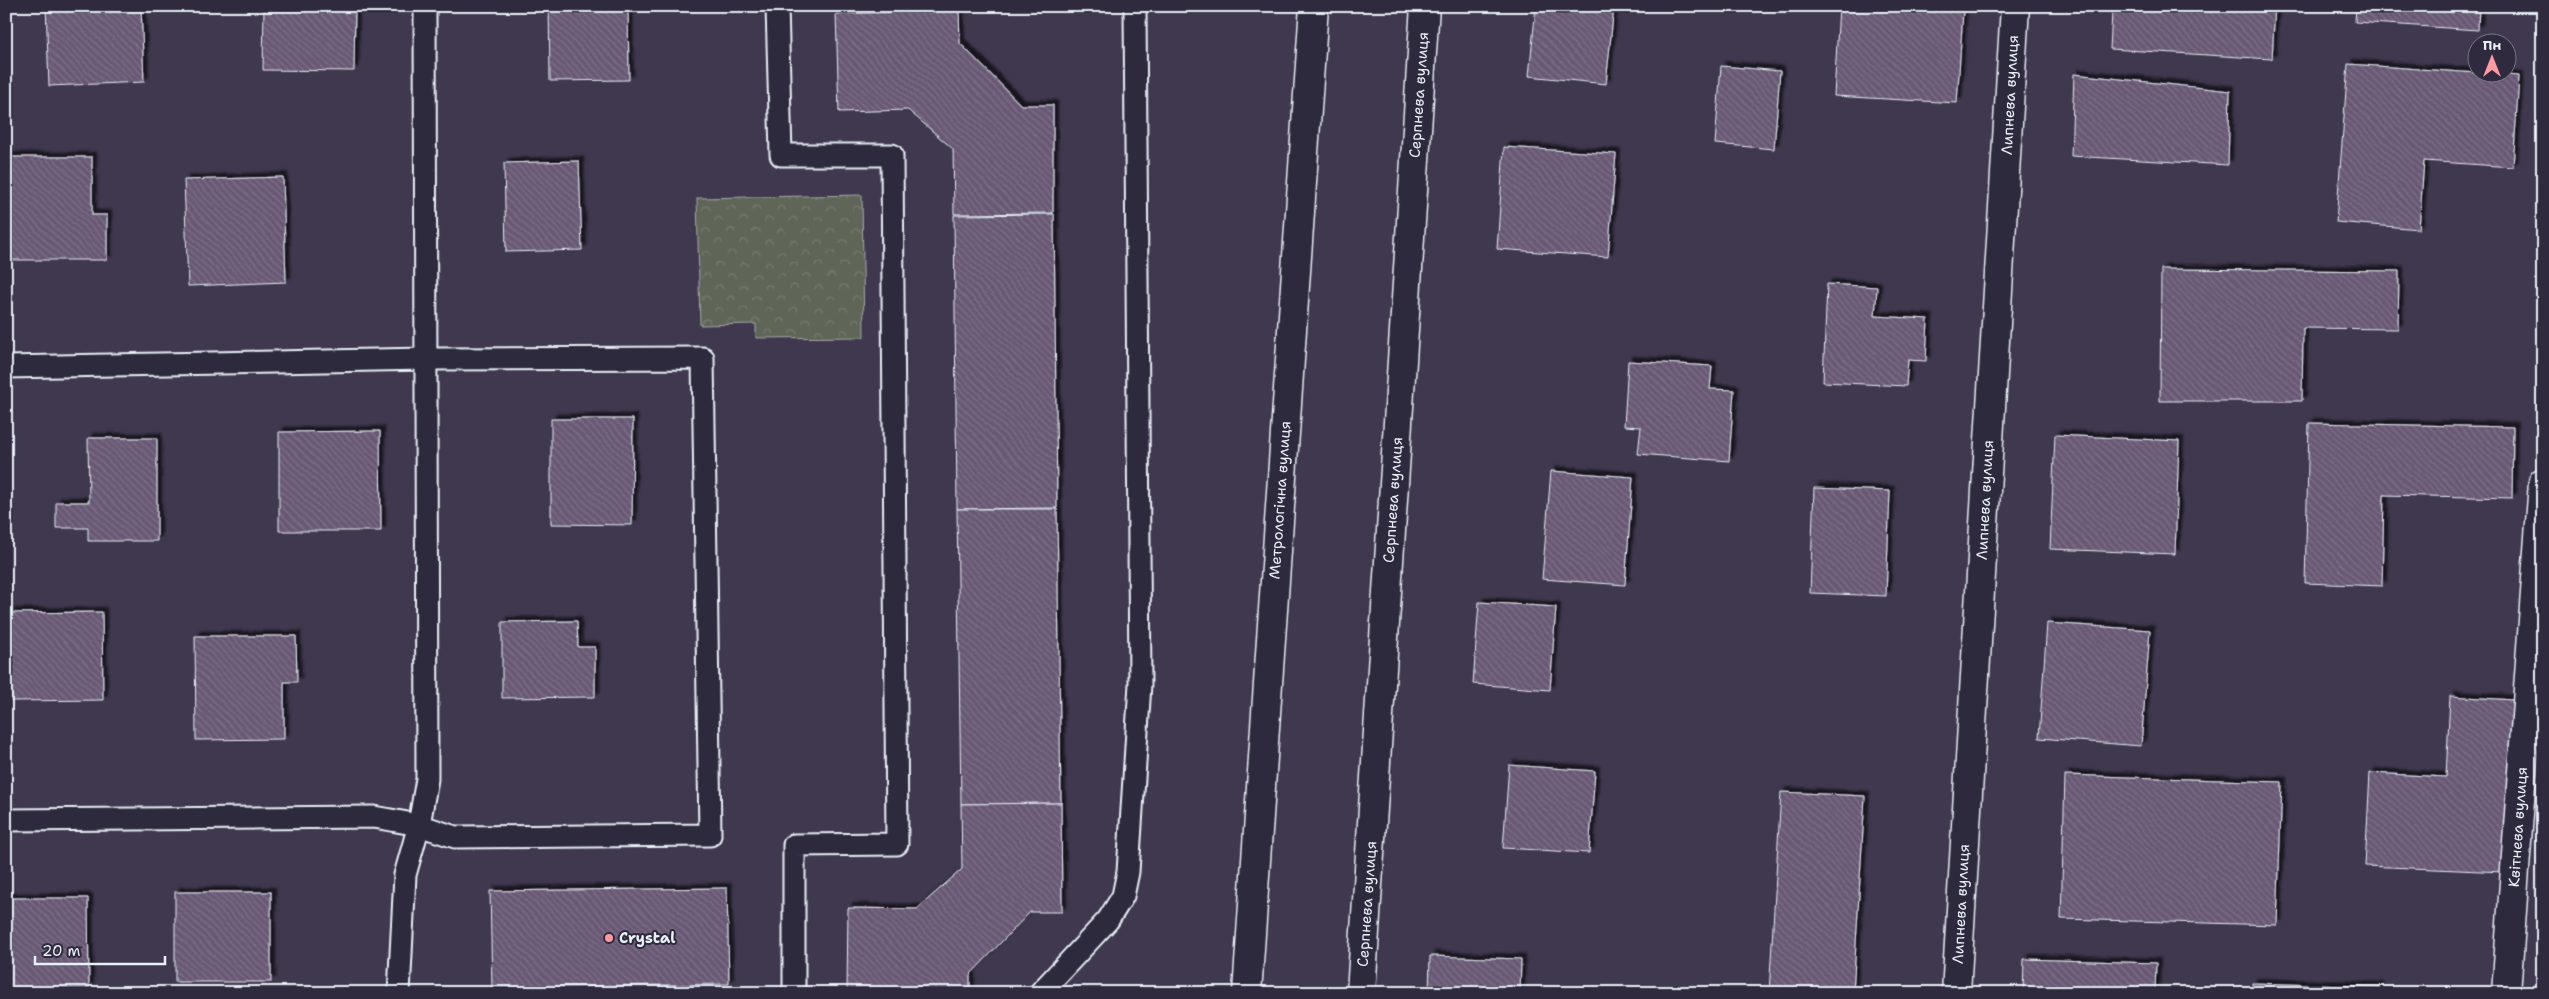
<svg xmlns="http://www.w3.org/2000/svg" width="2549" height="999" font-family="'Shantell Sans',sans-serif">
	<defs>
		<pattern id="forest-crowns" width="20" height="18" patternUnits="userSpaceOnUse" patternTransform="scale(1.25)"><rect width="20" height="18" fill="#5f6659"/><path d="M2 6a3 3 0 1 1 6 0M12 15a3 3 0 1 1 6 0" fill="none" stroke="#767c72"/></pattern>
		<pattern id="building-back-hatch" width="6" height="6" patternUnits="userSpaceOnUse" patternTransform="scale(1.25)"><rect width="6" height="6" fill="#685974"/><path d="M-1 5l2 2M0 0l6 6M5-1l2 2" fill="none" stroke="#7e7189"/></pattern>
		<filter id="shadow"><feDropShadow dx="4.5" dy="-4.5" stdDeviation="1" flood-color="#0009"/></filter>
	</defs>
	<rect width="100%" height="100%" fill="#40384e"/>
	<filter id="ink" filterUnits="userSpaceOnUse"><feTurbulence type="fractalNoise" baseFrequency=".02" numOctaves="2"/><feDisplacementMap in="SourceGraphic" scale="10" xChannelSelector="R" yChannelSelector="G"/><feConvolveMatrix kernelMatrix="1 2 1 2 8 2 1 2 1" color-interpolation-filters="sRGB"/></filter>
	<g filter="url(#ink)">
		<polygon fill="url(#forest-crowns)" stroke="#a4aca8" points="862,195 864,337 756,338 756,324 700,325 697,198"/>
		<g fill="url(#building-back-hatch)" stroke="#e8f1f8" filter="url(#shadow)">
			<polygon points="46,6 141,6 144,82 49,86"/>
			<polygon points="264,6 355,6 354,71 263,70"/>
			<polygon points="549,6 628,6 629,80 550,81"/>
			<polygon points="1536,6 1614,6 1606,84 1529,76"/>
			<polygon points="1839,6 1926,6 1926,9 1963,11 1957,103 1834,96"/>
			<polygon points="2079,6 2275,6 2272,59 2110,49 2112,12 2079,10"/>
			<polygon points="2356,6 2479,6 2478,30 2355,22"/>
			<polygon points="959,10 960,43 1021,105 1053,105 1053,213 954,214 953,149 908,110 839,112 836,14"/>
			<polygon points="2348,64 2519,76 2513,167 2424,161 2419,229 2336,222"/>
			<polygon points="1721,66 1780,71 1774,149 1715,144"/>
			<polygon points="2074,74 2230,91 2228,165 2071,156"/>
			<polygon points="1504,147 1616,154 1608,257 1497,249"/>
			<polygon points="6,157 92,157 92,215 107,215 107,260 6,260"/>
			<polygon points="579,161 582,250 506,252 504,163"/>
			<polygon points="283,177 286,282 188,286 184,180"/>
			<polygon points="1054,214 1057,508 957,509 954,215"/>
			<polygon points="2161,269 2399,271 2398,329 2303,328 2302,401 2160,401"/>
			<polygon points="1827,284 1877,287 1875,316 1928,319 1926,361 1908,360 1906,386 1823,382"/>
			<polygon points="1628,361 1712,366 1710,389 1734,390 1729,461 1638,454 1641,427 1624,426"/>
			<polygon points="551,419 633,419 632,525 551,524"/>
			<polygon points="2309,423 2513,427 2512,498 2384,495 2382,586 2305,583"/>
			<polygon points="380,431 381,531 279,531 279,432"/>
			<polygon points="2055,435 2179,441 2175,554 2050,549"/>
			<polygon points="88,438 157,438 157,541 88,541 88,528 56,528 56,502 89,502"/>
			<polygon points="1551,471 1633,477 1625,585 1542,579"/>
			<polygon points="1814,488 1890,491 1886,596 1810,593"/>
			<polygon points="957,509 1057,509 1061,803 961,804"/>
			<polygon points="1479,602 1556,607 1550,690 1473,684"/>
			<polygon points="102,612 103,700 11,701 10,613"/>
			<polygon points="577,621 578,647 595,647 595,697 502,698 502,622"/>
			<polygon points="2047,623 2150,630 2141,746 2039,738"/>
			<polygon points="195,636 296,636 297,682 284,682 284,739 196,740"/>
			<polygon points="2450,696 2513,700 2504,872 2365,866 2370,773 2446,777"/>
			<polygon points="1509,765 1595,771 1589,853 1503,848"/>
			<polygon points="2065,775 2282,782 2277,925 2061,919"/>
			<polygon points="1781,792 1865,796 1853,993 1769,993"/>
			<polygon points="1061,803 1062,912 1030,912 970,975 970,993 847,993 848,908 917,909 962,869 961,804"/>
			<polygon points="727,888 729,984 492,988 490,891"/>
			<rect x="175" y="892" width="96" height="90"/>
			<polygon points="6,898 88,898 89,988 6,989"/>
			<polygon points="1430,956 1521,959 1520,993 1429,993"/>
			<polygon points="2024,959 2156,963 2155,993 2023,993"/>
			<polygon points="2252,983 2379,987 2379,993 2252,993"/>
		</g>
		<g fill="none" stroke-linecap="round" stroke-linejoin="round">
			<g stroke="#e8f1f8" stroke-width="25">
				<g id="service">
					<polyline points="777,6 781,155 892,155 897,844 794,845 794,993"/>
					<polyline points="6,367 426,359 703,358 710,835 455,837 419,825 374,817 6,820"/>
					<polyline points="399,993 405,875 419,825 427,779 425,6"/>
					<polyline points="1040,993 1108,920 1123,896 1128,872 1140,684 1135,6"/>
				</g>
			</g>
			<g stroke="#e8f1f8" stroke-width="31">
				<g id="minor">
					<polyline points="1361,993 1425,6"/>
					<polyline points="1956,993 2015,6"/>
					<polyline points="2506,993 2543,482"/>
				</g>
			</g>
			<g stroke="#e8f1f8" stroke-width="31">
				<polyline id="tertiary" points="1247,993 1314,6"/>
			</g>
			<use href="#service" stroke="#2f2a3d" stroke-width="21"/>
			<use href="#minor" stroke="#2f2a3d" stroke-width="28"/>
			<use href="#tertiary" stroke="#2f2a3d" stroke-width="28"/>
		</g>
	</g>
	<circle fill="#ff9aa2" stroke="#2f2a3d" stroke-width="2" cx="609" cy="938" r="5"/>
	<g text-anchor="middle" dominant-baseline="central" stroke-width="4" stroke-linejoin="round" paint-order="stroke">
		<g font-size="15" fill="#e8f1f8" stroke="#2f2a3d">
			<text transform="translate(1419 95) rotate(-86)">Серпнева вулиця</text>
			<text transform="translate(2010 95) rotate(-87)">Липнева вулиця</text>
			<text transform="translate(1280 500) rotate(-86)">Метрологічна вулиця</text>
			<text transform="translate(1393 500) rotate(-86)">Серпнева вулиця</text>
			<text transform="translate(1985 500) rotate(-87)">Липнева вулиця</text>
			<text transform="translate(2518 827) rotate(-86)">Квітнева вулиця</text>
			<text transform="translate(1367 904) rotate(-86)">Серпнева вулиця</text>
			<text transform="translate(1961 904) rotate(-87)">Липнева вулиця</text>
		</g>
		<g font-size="15" font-weight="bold" fill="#e8f1f8" stroke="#2f2a3d" text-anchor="start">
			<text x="619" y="938">Crystal</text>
		</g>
	</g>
	<rect width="2549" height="999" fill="none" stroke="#2f2a3d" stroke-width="25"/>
	<rect x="12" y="12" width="2524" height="974" fill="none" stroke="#e8f1f8" stroke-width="2" filter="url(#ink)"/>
	<g transform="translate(2492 58)"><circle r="24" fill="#2f2a3d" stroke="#797a88"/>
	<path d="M0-4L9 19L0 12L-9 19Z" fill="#ff9aa2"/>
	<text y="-8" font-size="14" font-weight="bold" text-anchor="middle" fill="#e8f1f8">Пн</text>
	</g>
	<path d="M35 956v8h130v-8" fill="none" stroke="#e8f1f8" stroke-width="2.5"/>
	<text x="42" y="956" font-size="15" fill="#e8f1f8" stroke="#2f2a3d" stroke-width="4" paint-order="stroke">20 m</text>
</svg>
